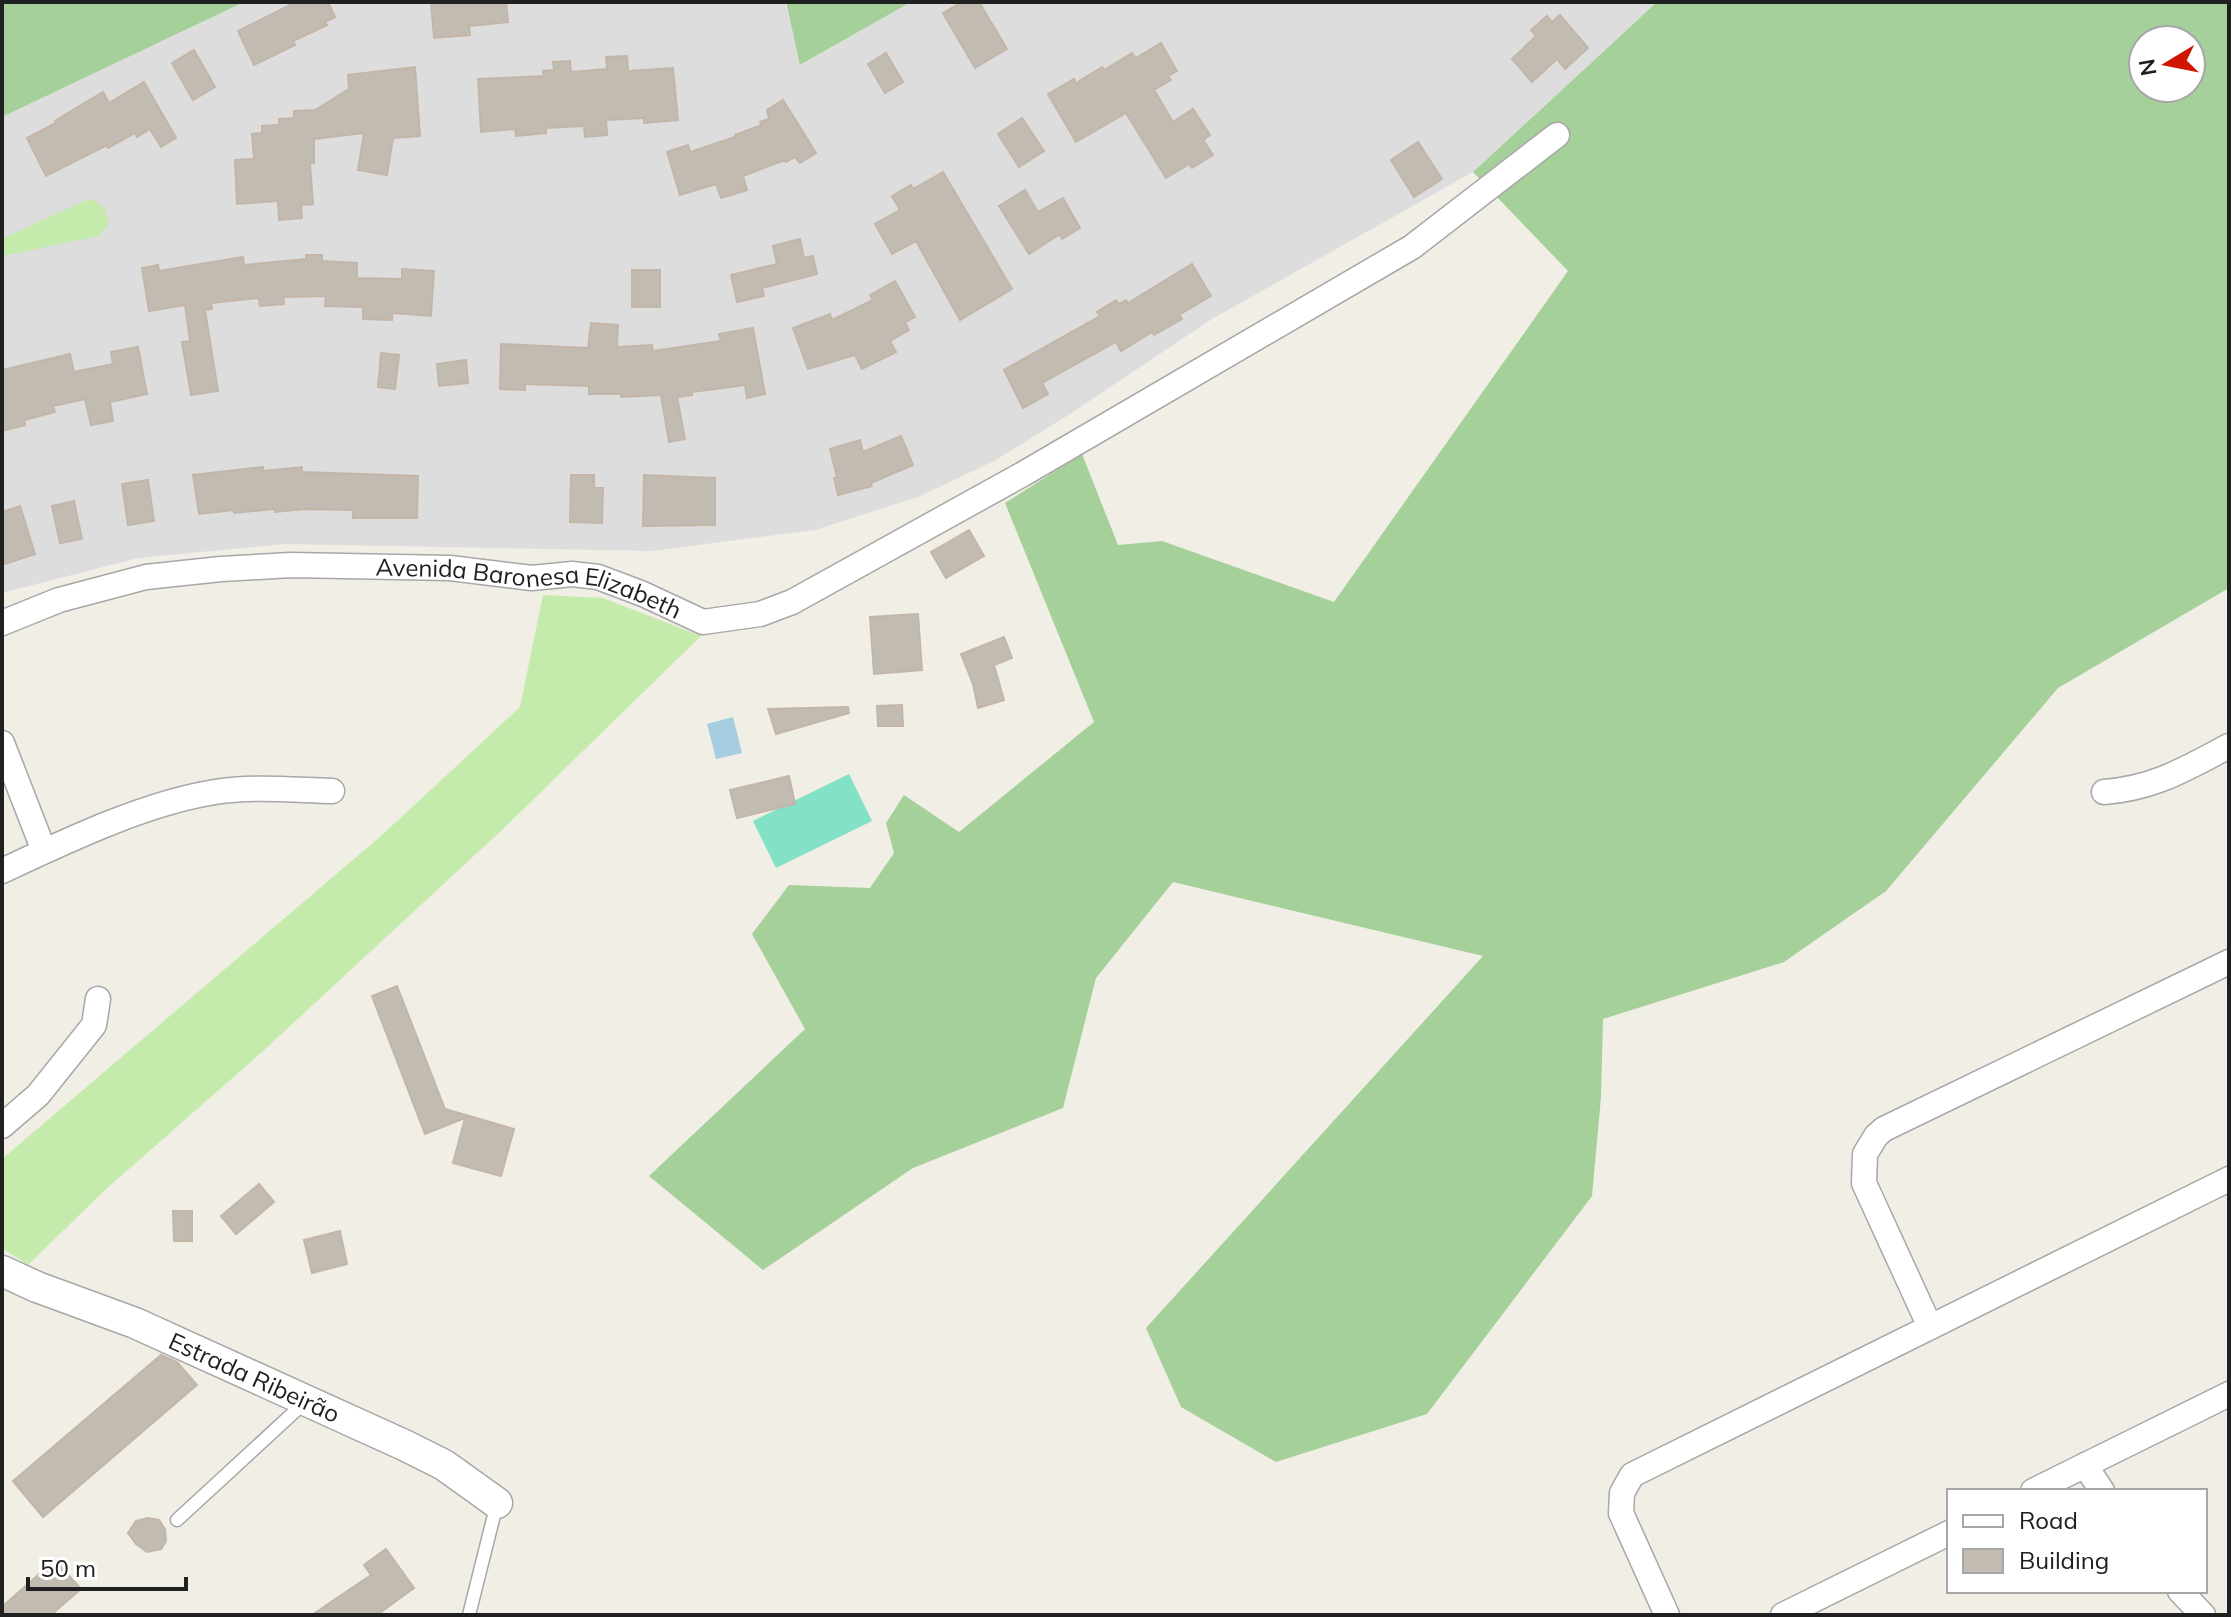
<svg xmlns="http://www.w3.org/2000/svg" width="2231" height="1617" font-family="Mulish,sans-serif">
	<rect width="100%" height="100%" fill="#f1eee6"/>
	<polygon fill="#dedddd" points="244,2 785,2 801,65 911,2 1657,2 1473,172 1212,319 1070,414 994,461 918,497 815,530 652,551 284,544 138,558 2,593 2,117"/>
	<g fill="#c4ebac">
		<polygon points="93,199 104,208 109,224 99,236 2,256 2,239 84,201"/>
		<polygon points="543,595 603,598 701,636 503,829 262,1052 105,1190 28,1265 2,1248 2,1159 382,835 520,707"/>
	</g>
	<g fill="#a5d09a" fill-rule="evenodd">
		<polygon points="2,2 244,2 2,117"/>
		<polygon points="786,2 911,2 800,65"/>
		<path d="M1657,2H2229V588L2058,688L1886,891L1784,962L1603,1019L1601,1097L1592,1196L1427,1414L1276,1462L1181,1407L1146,1328L1483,956L1173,882L1096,978L1063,1108L913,1168L763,1270L649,1176L805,1029L752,934L789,885L870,888L894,853L886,823L904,795L959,832L1094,722L1005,503L1082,454L1118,545L1162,541L1334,602L1568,271L1473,172ZM2143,40H2191V88H2143Z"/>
	</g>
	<polygon fill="#83e1c6" points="849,774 872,821 776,868 753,821"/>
	<polygon fill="#a6ccdf" points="733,717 742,753 716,759 707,724"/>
	<g fill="#c1bbb2" stroke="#c3b6a8" stroke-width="2">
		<polygon points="296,2 328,2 335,17 325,22 327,25 293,41 295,45 254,65 238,31"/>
		<polygon points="431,2 506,2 508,22 469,26 470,35 434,38"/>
		<polygon points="962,2 979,2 1007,49 975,68 943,13"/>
		<polygon points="1560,15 1588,48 1565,69 1557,59 1532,82 1512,59 1536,36 1531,30 1547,16 1552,22"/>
		<polygon points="1161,43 1177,71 1168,76 1171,80 1154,90 1173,122 1193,109 1210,135 1203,140 1213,155 1192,168 1189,164 1166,178 1126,113 1076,142 1048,94 1074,79 1076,83 1102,67 1104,70 1132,53 1136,58"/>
		<polygon points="194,50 215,87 193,100 172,63"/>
		<polygon points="886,53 903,82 885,93 868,64"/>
		<polygon points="627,56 628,71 673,68 678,120 644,123 644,118 606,120 607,135 585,137 584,126 546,128 546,133 516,136 515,129 481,132 478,79 544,76 543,71 554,70 553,62 570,61 571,72 607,69 606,57"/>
		<polygon points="415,67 420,136 393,138 387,175 358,170 364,133 314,139 314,163 310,163 313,204 301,205 302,218 279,220 278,201 237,204 235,160 254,159 252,134 262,133 262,126 279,125 279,119 294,118 294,111 315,110 349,89 348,75"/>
		<polygon points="144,82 176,138 161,147 150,129 137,137 135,133 108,148 107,145 46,176 27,138 56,123 55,121 103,92 109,103"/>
		<polygon points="783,100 816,153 800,163 795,157 786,162 785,160 743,176 747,190 721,198 716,184 680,195 667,152 688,145 690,152 735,137 735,135 762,125 760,122 769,119 767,110"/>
		<polygon points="1022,118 1044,151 1019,167 998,134"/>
		<polygon points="1418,142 1442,179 1414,197 1391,160"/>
		<polygon points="943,172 1012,289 960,320 916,241 892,254 875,224 900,210 892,196 911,185 913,189"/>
		<polygon points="1025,190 1038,212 1063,198 1080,228 1062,239 1060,234 1029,254 999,206"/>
		<polygon points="800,239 804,258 813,256 817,274 762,288 764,296 737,302 731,275 777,264 773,246"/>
		<polygon points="306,255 322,255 322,261 357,263 357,278 402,279 402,269 434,271 431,316 392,313 392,320 363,319 363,307 325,306 326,296 283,297 284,304 260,306 259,298 211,303 212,309 205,310 218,391 191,395 182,342 190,341 185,305 149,311 142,268 158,265 159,271 243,257 244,265 306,259"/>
		<polygon points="1192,264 1211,296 1179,315 1182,319 1154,335 1152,332 1121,351 1116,342 1042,383 1048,394 1023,408 1004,370 1100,316 1097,312 1116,300 1119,304 1126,300 1128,303"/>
		<rect x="632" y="270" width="28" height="37"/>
		<polygon points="895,281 915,317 905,322 909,330 890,341 896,352 862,369 855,355 808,369 793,328 830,314 832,320 873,300 870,295"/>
		<polygon points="591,323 618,325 617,347 652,345 653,351 721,341 719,334 753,328 765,394 747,398 745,385 692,392 692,395 677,397 685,439 669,442 661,395 621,397 621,394 589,394 589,386 525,384 525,390 500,389 501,344 588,348"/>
		<polygon points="138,347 147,394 110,402 113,421 91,425 85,399 53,406 55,412 24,420 25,425 2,431 2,370 70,354 74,372 113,364 111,352"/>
		<polygon points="381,353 399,355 395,389 378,387"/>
		<polygon points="466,360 468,383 439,386 437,364"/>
		<polygon points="901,436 913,465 871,483 872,486 838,495 834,478 837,477 830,449 860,440 863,452"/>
		<polygon points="263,467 263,471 302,467 302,472 418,476 417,518 353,518 353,510 306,509 275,512 275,509 234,513 234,510 199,514 193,475"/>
		<polygon points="571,475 594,475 594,488 603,488 602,523 570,522"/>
		<polygon points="644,475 715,478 715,525 643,526"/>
		<polygon points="148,480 154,521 128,525 122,484"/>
		<polygon points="74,501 82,539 60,543 52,506"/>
		<polygon points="20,506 35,554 5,564 2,554 2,512"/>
		<polygon points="969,530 984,556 946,578 931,552"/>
		<polygon points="918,614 922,670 874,674 870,617"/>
		<polygon points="1004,637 1012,658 994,665 1004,700 978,708 973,684 961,654"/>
		<polygon points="902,705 903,726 878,726 877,706"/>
		<polygon points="848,707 849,713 776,734 768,709"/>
		<polygon points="789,776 795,804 737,818 730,790"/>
		<polygon points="397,986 445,1109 514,1129 501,1176 453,1163 465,1118 425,1134 372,996"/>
		<polygon points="259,1184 274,1202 236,1234 221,1216"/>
		<polygon points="173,1211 192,1211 192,1241 174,1241"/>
		<polygon points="340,1231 347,1264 312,1273 304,1240"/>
		<polygon points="161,1355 177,1362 197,1385 43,1517 13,1481"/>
		<polygon points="148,1518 159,1520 165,1529 166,1541 161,1549 147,1552 136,1544 128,1533 136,1521"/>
		<polygon points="386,1549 414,1588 377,1615 312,1615 371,1575 364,1565"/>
		<polygon points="55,1560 81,1589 51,1615 2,1615 2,1607"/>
	</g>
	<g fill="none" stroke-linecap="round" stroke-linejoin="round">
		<g stroke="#a7a7a7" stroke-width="15">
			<g id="service">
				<polyline points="177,1520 304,1403"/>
				<polyline points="469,1615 497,1503"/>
			</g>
		</g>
		<g stroke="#a7a7a7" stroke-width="27">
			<g id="minor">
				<path id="s1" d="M2,623L59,600L146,577L221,569L291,565L450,568L532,578L572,574L598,577L643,594L703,622L760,614L792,602L1023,474L1412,247L1557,135"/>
				<polyline points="2,743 44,851"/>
				<path d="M2104,792C2155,788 2185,769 2229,746"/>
				<path d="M2,871C66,841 145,803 215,792C253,786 294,790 332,791"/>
				<polyline points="2,1126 38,1095 94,1025 98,999"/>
				<polyline points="1930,1327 1864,1183 1865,1154 1876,1136 1884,1129 2229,962"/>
				<polyline points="2085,1465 2102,1491"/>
				<polyline points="2033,1491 2229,1394"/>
				<polyline points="2180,1591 2203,1615"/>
				<polyline points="1667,1615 1621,1513 1622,1493 1632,1475 2229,1179"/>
				<polyline points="1783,1615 1949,1533"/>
			</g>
		</g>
		<g stroke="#a7a7a7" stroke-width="33">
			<g id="tertiary">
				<path id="s2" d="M2,1271L37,1287L135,1323L404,1445L444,1465L497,1503"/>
			</g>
		</g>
		<use href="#service" stroke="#fff" stroke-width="12"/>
		<use href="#minor" stroke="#fff" stroke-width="24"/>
		<use href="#tertiary" stroke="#fff" stroke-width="30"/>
	</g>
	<g text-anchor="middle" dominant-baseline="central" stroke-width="7" stroke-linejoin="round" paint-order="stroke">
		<g font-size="24" fill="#202020" stroke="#fff">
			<text stroke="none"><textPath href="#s1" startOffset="538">Avenida Baronesa Elizabeth</textPath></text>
			<text stroke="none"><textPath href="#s2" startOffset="274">Estrada Ribeirão</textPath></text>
		</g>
	</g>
	<rect width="2231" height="1617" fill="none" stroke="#202020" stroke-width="8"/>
	<rect x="1947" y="1489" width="260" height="104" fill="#ffffff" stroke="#a6a6a6" stroke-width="2"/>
	<rect x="1963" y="1515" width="40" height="12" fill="#ffffff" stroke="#a6a6a6" stroke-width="2"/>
	<text x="2019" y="1529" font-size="24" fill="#202020">Road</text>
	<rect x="1963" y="1549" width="40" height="24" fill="#c1bbb2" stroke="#a6a6a6" stroke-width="2"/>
	<text x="2019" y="1569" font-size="24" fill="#202020">Building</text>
	<g transform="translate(2167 64) rotate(260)"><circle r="38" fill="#ffffff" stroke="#a6a6a6" stroke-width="2"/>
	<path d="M0-6L14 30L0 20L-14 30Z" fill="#d01500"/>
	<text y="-12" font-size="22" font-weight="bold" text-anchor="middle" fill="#202020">N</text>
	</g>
	<path d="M28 1577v12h158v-12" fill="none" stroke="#202020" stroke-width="4"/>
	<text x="40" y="1577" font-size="24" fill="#202020" stroke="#ffffff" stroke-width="6" paint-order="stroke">50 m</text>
</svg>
